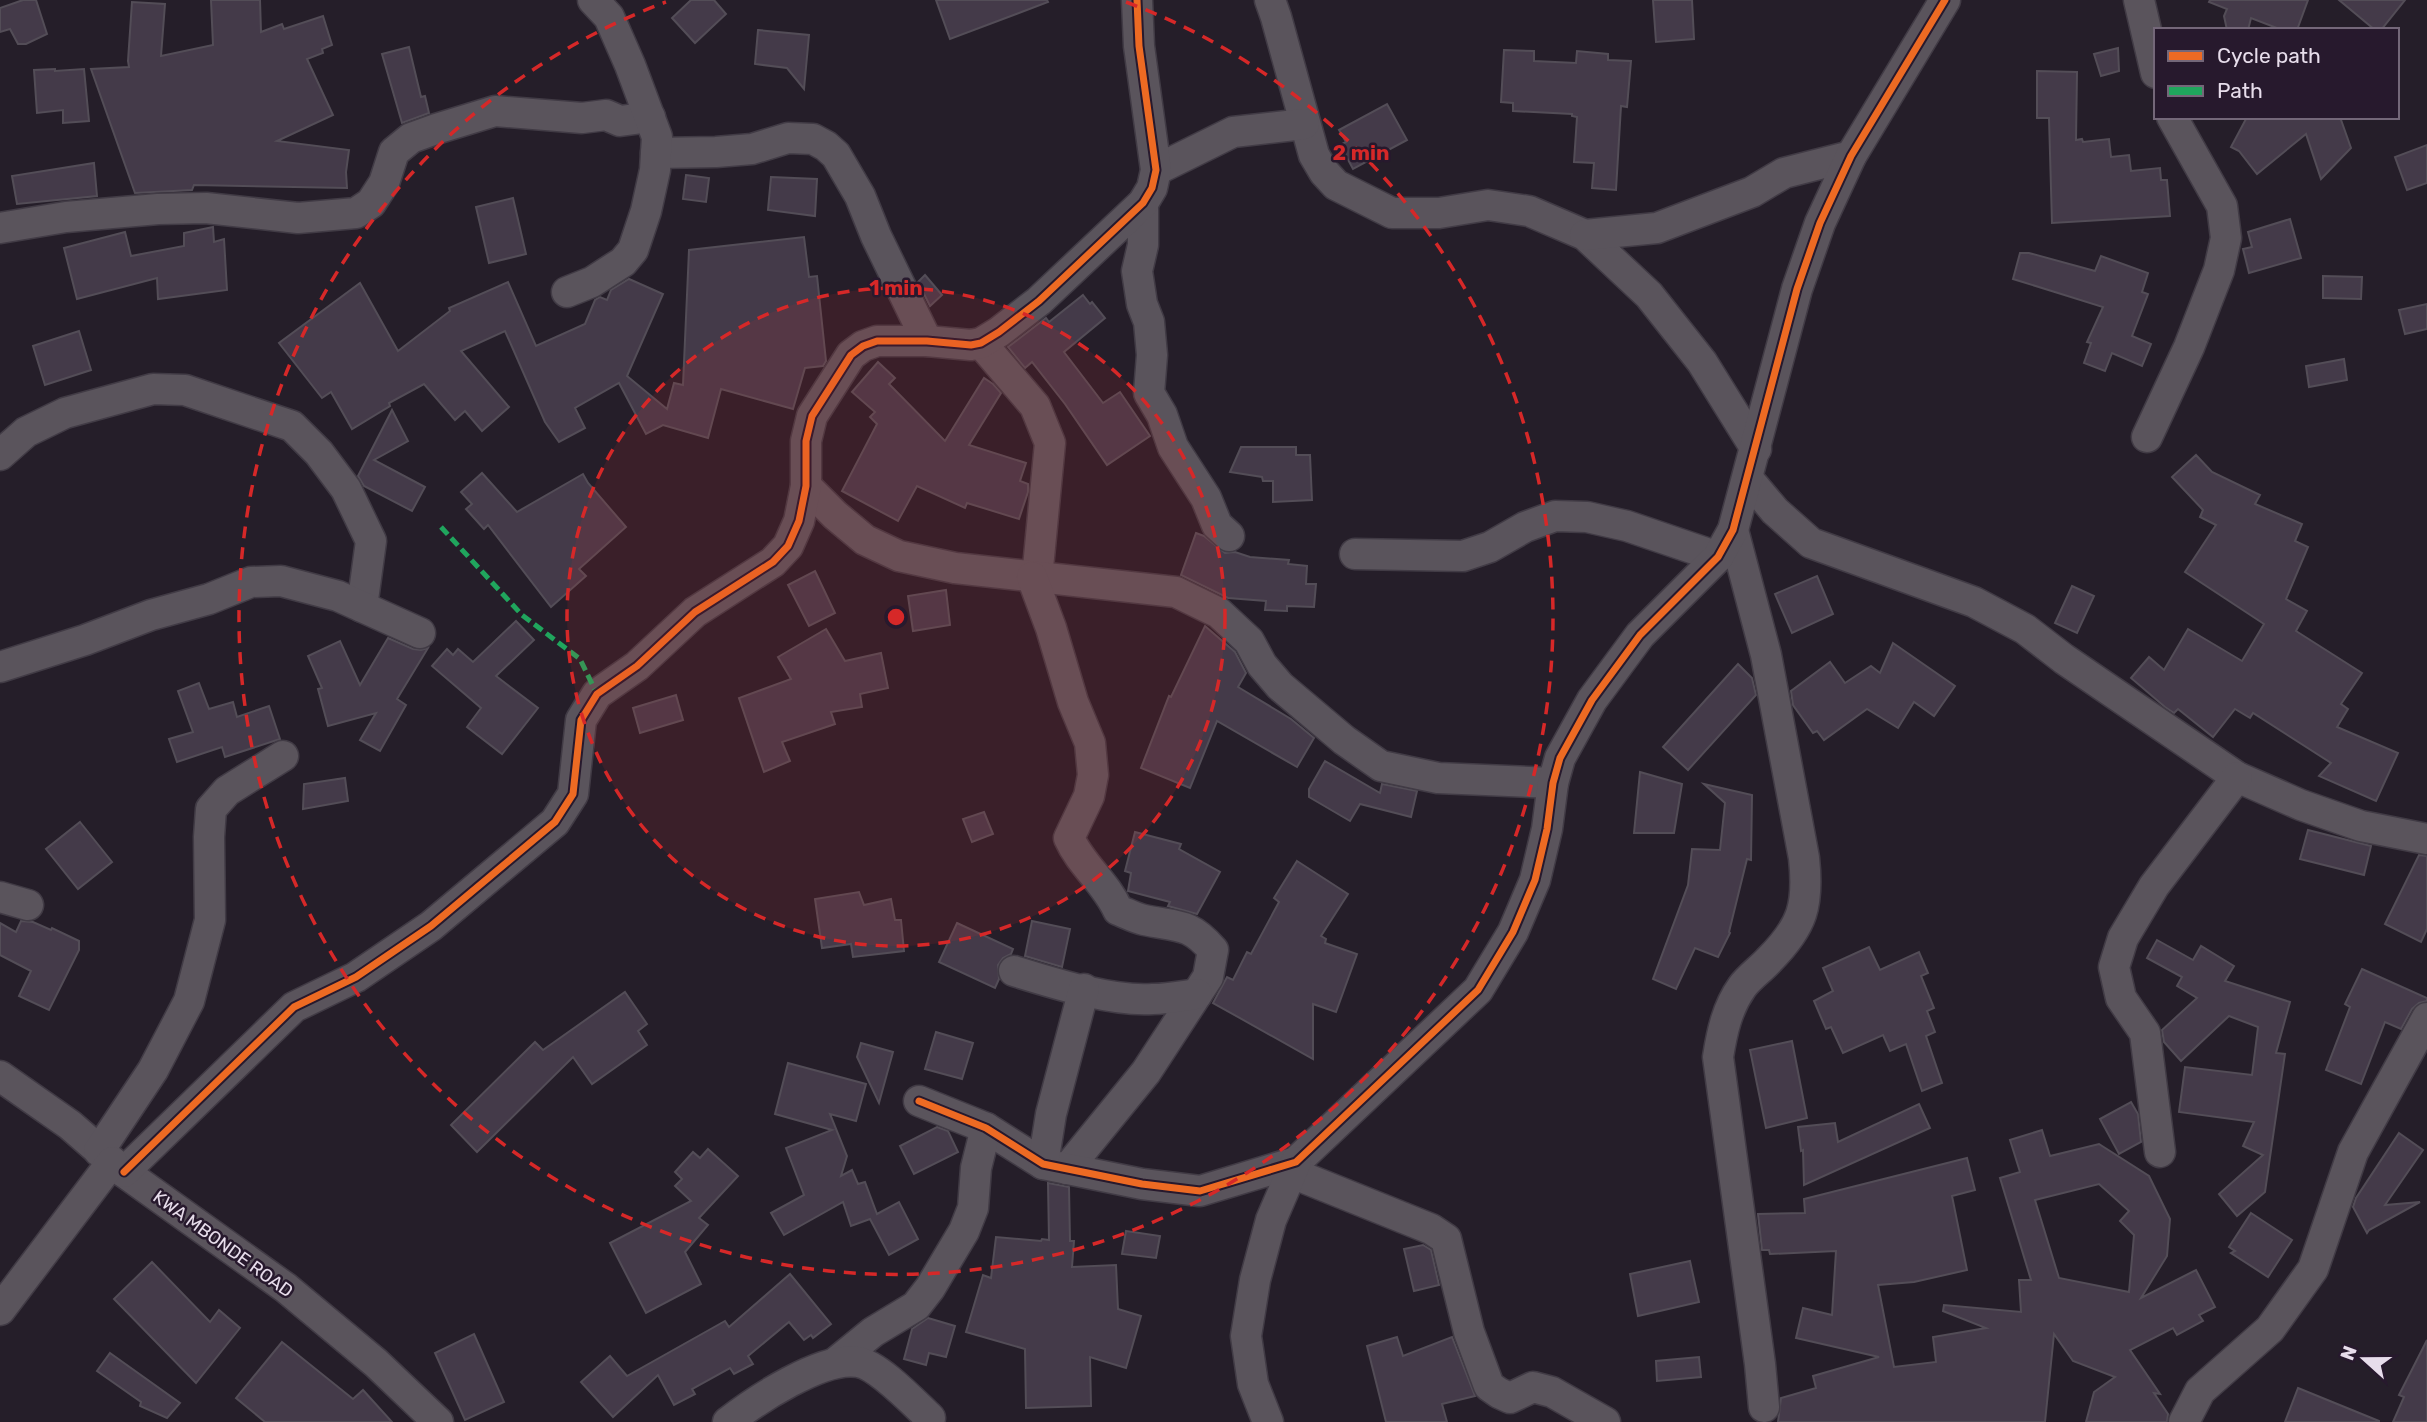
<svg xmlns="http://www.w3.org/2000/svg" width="2427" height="1422" font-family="Rubik,sans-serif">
	<rect width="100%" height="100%" fill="#251e29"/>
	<g fill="#443a49" stroke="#534d57" stroke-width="2" fill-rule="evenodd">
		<polygon points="23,0 36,0 47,34 26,44 18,44 10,29 0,32 0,8"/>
		<polygon points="211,0 260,0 261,32 282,24 284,29 323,16 332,45 322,49 323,53 307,59 333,115 277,141 349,150 346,172 347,188 194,185 192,190 135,193 91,69 129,67 128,61 132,2 165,4 161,56 213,45"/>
		<polygon points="691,0 714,0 726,14 695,43 672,18"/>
		<polygon points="936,0 1047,0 1048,2 950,39"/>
		<polygon points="1653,0 1692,0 1694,39 1656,42"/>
		<polygon points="2210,0 2308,0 2297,30 2282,30 2251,18 2248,30 2227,30 2224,16 2227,9 2209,2"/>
		<polygon points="2339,0 2405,0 2381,30 2375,30"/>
		<polygon points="758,30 809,35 804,89 787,68 755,64"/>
		<polygon points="409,47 421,97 425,96 429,113 402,123 382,54"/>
		<polygon points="2118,48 2119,71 2101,76 2094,54"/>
		<polygon points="1504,50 1534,51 1534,61 1576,63 1577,51 1608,54 1608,60 1631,61 1627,107 1621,106 1616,190 1592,188 1594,163 1574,162 1577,117 1572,116 1572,114 1513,111 1513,103 1501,102"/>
		<polygon points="55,69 55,71 84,69 89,121 63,123 63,110 37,113 34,70"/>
		<polygon points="2037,71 2077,72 2076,140 2082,139 2083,142 2109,139 2111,157 2129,155 2131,171 2160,168 2161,180 2167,180 2170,216 2052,223 2049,118 2037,118"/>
		<polygon points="1387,104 1407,140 1353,169 1340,145 1346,142 1339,130"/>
		<polygon points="2247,117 2340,117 2351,148 2321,179 2306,134 2257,174 2239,151 2231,147"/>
		<polygon points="2427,145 2427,183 2407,190 2395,157"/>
		<polygon points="94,163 97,196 17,204 12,176"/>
		<polygon points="686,175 709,178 706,202 683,199"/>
		<polygon points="771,177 817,179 815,216 768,210"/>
		<polygon points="513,198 526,254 489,263 476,207"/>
		<polygon points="2290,219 2301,258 2249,273 2243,249 2252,247 2248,232"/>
		<polygon points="213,227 214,242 224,239 227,290 158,299 157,278 77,299 64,248 125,232 131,256 184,246 184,233"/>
		<polygon points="804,237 809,277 817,276 826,361 823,366 805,368 793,409 721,389 708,438 663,425 646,434 619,383 575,408 585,428 559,442 545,422 505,331 461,351 509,407 482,431 465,411 455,420 424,384 389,403 390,406 352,429 331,392 322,398 279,343 360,283 398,351 450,311 449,308 508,282 536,346 585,324 595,300 600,297 607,300 611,290 629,279 663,294 627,376 667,409 674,383 683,385 689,250"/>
		<polygon points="2020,253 2029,253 2095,271 2101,256 2148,273 2142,292 2148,294 2132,336 2151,344 2142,366 2112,353 2105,371 2084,363 2091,343 2087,342 2103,307 2013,279"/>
		<polygon points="925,275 942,295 930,306 918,282"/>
		<polygon points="2323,276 2362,277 2361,299 2323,298"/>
		<polygon points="1083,295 1090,304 1092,302 1105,318 1064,352 1103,403 1120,392 1150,436 1107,465 1065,404 1032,362 1025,368 1008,347 1046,318 1049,322"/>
		<polygon points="2427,304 2427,329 2405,334 2399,310"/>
		<polygon points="79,331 91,370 45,385 33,346"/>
		<polygon points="2344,359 2347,380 2309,387 2306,366"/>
		<polygon points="878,362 895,378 889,384 945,441 984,378 993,384 1001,393 969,445 1026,463 1020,481 1028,484 1028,492 1019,519 967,503 965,508 917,486 898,521 842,491 877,424 870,417 875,412 852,392"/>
		<polygon points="392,410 408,441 374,460 425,487 412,511 364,486 358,476"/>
		<polygon points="1241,447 1296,447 1296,455 1310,455 1312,500 1273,502 1273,481 1263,481 1262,477 1230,472"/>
		<polygon points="2196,455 2212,472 2260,495 2255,504 2302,524 2295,541 2308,547 2286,599 2307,611 2296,631 2362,673 2341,704 2348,709 2337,727 2398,753 2376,801 2319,776 2331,763 2253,713 2250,718 2235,709 2213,737 2178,709 2174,713 2165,707 2131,678 2149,657 2164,670 2188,629 2242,661 2264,624 2185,572 2216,525 2200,517 2203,510 2172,477"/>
		<polygon points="482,473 517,512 583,474 588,483 626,527 579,569 586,576 551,607 488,525 484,529 466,509 472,504 461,492"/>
		<polygon points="1196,533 1204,536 1225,553 1235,552 1250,557 1289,560 1288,564 1307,566 1306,584 1316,584 1314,607 1287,606 1287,611 1265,610 1266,601 1228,598 1181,575"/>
		<polygon points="815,571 835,613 809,626 788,585"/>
		<polygon points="1817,576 1833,614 1792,633 1775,594"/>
		<polygon points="2072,586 2094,596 2077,633 2055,623"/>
		<polygon points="946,590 950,625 913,631 908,596"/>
		<polygon points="516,621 534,640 496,676 538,708 502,754 467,727 481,708 432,666 447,649 453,655 458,649 473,662"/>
		<polygon points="1205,626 1235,652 1246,673 1238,687 1291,719 1314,738 1297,767 1217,721 1190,788 1141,768 1169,696 1171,697"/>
		<polygon points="826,629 845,661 881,653 888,688 860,694 862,707 831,712 835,724 782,742 790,761 764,772 739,698 791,679 778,657"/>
		<polygon points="388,638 413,649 421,650 428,648 397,699 406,705 380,751 360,740 376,713 328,726 318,689 322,688 308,656 340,641 360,685"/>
		<polygon points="1893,643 1955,686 1934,716 1914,702 1898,728 1867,709 1824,740 1817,731 1813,733 1793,705 1791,691 1830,662 1845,683 1871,666 1880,673"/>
		<polygon points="1738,664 1752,678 1756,695 1688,770 1663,747"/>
		<polygon points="199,683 209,709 233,702 237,717 269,706 280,739 225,757 222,747 177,762 169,739 193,732 178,691"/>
		<polygon points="676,695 683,720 640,733 633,708"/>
		<polygon points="1325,761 1380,793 1382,784 1417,791 1411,817 1360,804 1350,821 1309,797 1309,789"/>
		<polygon points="1640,772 1682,784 1674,833 1634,833"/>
		<polygon points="345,778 348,801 303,809 304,784"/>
		<polygon points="1704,784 1752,795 1751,860 1747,859 1729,932 1730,933 1718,957 1695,948 1676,989 1653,979 1688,885 1692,849 1720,850 1725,803"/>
		<polygon points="984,812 993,834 972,842 963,819"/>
		<polygon points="80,822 112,862 78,889 46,849"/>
		<polygon points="2308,830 2371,846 2364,875 2300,859"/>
		<polygon points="1135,832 1181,844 1179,849 1220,872 1197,914 1168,906 1170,902 1128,891 1131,873 1125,871"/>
		<polygon points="2419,855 2427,856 2427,929 2421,942 2385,924"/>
		<polygon points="1297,861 1348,894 1321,936 1326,939 1325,943 1357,954 1336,1012 1313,1004 1313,1059 1213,1003 1227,977 1233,980 1247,952 1251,954 1279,902 1274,898"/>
		<polygon points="859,892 864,905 891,899 895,920 901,920 904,951 853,957 851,944 822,948 815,899"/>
		<polygon points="21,921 33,922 51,930 52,928 79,941 79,950 49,1010 19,996 31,971 0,955 0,923 16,932"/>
		<polygon points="1032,921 1070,929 1062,967 1025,956"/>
		<polygon points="957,923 1013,949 1011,954 1003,958 998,965 999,979 995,988 939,962"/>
		<polygon points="2157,940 2193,960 2201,946 2234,966 2225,981 2290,1002 2276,1053 2285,1054 2265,1192 2237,1216 2219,1194 2263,1155 2243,1146 2254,1122 2179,1112 2185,1067 2252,1075 2258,1027 2229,1016 2181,1061 2164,1042 2162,1030 2197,998 2177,986 2182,977 2147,958"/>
		<polygon points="1869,947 1880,970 1919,952 1928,973 1921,976 1934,1008 1927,1011 1935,1032 1926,1036 1942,1083 1922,1091 1906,1044 1890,1051 1883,1035 1843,1053 1831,1027 1826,1029 1814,1001 1833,991 1823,968"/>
		<polygon points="2362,969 2427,998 2427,1001 2419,1003 2412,1009 2401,1029 2385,1022 2361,1084 2326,1070 2350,1007 2345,1004"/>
		<polygon points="625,992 647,1024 638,1031 647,1045 592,1084 573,1057 477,1152 451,1125 535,1042 543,1050"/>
		<polygon points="936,1032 973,1043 962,1079 925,1069"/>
		<polygon points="1792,1041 1807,1118 1766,1128 1750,1050"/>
		<polygon points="861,1043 893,1052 879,1103 857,1057"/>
		<polygon points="788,1063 866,1084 856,1121 830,1114 847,1156 841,1176 852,1170 858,1184 865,1182 877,1214 899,1202 918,1239 889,1255 870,1219 851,1226 843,1202 784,1235 771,1213 804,1195 786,1148 832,1130 775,1114"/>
		<polygon points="2131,1102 2138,1114 2141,1142 2119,1154 2100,1119"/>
		<polygon points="1919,1104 1930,1128 1804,1185 1803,1150 1801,1151 1798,1127 1835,1123 1838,1142"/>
		<polygon points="937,1127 948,1131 958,1152 914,1174 900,1146"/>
		<path d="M2042,1130L2050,1156L2099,1144L2149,1176L2170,1219L2167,1256L2141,1298L2196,1270L2215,1307L2199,1315L2203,1321L2177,1335L2173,1328L2130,1350L2160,1394L2154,1393L2168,1414L2167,1422H2086L2094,1392L2115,1377L2073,1361L2054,1334L2045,1422H1778L1781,1398L1816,1388L1813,1376L1879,1357L1796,1338L1803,1308L1832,1315L1836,1251L1770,1254L1769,1250H1762L1758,1214L1805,1213L1804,1199L1967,1158L1975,1190L1952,1196L1967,1270L1914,1282L1878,1285L1894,1367L1936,1362L1933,1337L1986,1328L1943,1311L1944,1305L2021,1312L2019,1280H2031L2000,1178L2020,1172L2010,1140ZM2099,1184L2129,1211L2120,1221L2134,1235L2129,1292L2059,1278L2035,1200Z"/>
		<polygon points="2399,1133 2423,1150 2385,1205 2420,1202 2369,1230 2367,1233 2353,1207 2356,1198"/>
		<polygon points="708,1149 738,1176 699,1218 708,1225 685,1252 701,1284 646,1313 610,1243 691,1201 675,1186 682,1179 675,1172 693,1152 700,1158"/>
		<polygon points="1048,1183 1069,1187 1070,1241 1074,1241 1072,1267 1116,1265 1118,1309 1141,1316 1126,1368 1090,1357 1091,1406 1026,1408 1025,1349 966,1332 983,1275 991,1278 996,1237 1041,1241 1042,1239 1049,1240"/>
		<polygon points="2251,1213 2292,1240 2268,1277 2231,1253 2235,1251 2229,1247"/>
		<polygon points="1126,1231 1160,1236 1156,1258 1122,1254"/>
		<polygon points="1423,1245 1431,1250 1439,1285 1414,1291 1404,1249"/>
		<polygon points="1690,1261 1699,1302 1638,1316 1630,1274"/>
		<polygon points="152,1262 210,1322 219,1310 240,1328 196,1383 114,1299"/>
		<polygon points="790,1274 831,1324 813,1338 811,1335 804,1340 789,1322 748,1356 753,1364 734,1374 730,1368 692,1389 695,1394 674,1405 658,1375 613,1417 581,1382 610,1356 627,1376 725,1321 729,1327"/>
		<polygon points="928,1318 955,1326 946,1357 929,1353 926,1365 904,1359 912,1329"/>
		<polygon points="474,1334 504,1402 465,1420 435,1353"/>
		<polygon points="1397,1337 1403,1356 1452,1337 1475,1396 1442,1404 1447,1422 1386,1422 1367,1346"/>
		<polygon points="2427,1340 2427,1422 2393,1422 2404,1397 2399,1395"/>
		<polygon points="282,1342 353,1399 363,1390 392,1422 265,1422 236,1398"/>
		<polygon points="110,1353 180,1403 167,1418 140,1406 141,1402 97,1371"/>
		<polygon points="1699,1357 1701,1377 1657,1381 1656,1361"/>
		<polygon points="2298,1388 2379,1421 2379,1422 2285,1422"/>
	</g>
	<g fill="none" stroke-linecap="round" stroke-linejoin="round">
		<g stroke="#413b45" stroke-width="33">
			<g id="minor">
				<polyline points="1270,0 1276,17 1314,155 1324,172 1336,185 1392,213 1439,213 1488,205 1529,211 1585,235 1649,295 1702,362 1756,449"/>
				<polyline points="2139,0 2156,73"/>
				<polyline points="656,153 716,152 752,149 788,138 813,139 826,146 836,155 860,196 876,236 927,341"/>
				<polyline points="1156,170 1233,132 1304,124"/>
				<polyline points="1143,203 1143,245 1137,271 1142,304 1149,322 1152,355 1149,393 1162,415 1173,447 1206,498 1217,525 1229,536"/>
				<polyline points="0,228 66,217 158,209 206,208 298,218 356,213 371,203 384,183 394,152 411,138 436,129 495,111 582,118 606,115 620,121 650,117"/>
				<polyline points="1585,235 1657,228 1752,192 1784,173 1851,156"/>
				<polyline points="567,292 592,282 623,262 633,250 646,211 655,170 657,137 630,65 609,17 593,0"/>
				<polyline points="981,343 1035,406 1050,443 1037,578"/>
				<polyline points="2147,437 2189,347 2219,270 2226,238 2222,206 2172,117"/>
				<polyline points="0,455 26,432 65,413 153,389 185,390 292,426 319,453 346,489 371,541 362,607"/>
				<polyline points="1748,479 1775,511 1811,543 1974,602 2025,629 2064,659 2237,777 2301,805 2361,826 2427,839"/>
				<polyline points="806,486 835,515 865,540 899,556 955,568 1176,592 1219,613 1249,641 1262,665 1280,686 1344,740 1381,766 1438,778 1553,783"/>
				<path d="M1733,530L1766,655L1804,858C1809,905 1803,926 1769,960C1761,969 1749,977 1742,987C1727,1008 1722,1032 1718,1057L1760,1364L1764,1407"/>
				<polyline points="1355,554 1463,556 1490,547 1525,527 1555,516 1587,517 1627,526 1718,557"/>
				<path d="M1032,577L1051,628L1073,702L1090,743L1093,775L1089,796L1069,838C1081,865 1106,883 1118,910C1126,913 1135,918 1144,920C1177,927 1189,922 1213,950L1208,977L1146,1072L1067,1169"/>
				<polyline points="0,667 85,640 151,615 209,599 251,582 281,581 338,596 420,633"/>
				<polyline points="0,897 28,905"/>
				<path d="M1014,971C1053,983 1112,1002 1153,999C1168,999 1182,996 1197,994"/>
				<polyline points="0,1076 70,1125 124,1172 286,1288 376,1363 438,1422"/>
				<polyline points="919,1101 986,1128 1043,1164 1142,1184 1200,1191 1296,1162 1478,990 1513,932 1535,880 1547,829 1553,783 1560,758 1592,700 1640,635 1718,557 1733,530 1797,289 1820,223 1851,156 1945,0"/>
				<polyline points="99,1151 153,1070 189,1001 210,920 209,837 211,809 227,791 283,756"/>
				<polyline points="2160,1152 2145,1033 2121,998 2114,967 2123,938 2154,886 2237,777"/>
				<polyline points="1043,1164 1051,1114 1084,989"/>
				<polyline points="124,1172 294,1007 356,977 431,926 555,822 573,794 581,720 597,694 637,666 695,612 773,562 788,546 799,521 806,486 806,441 812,416 851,355 863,346 877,341 927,341 971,345 981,343 999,332 1039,301 1143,203 1152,188 1156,170 1139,46 1137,0"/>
				<polyline points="1292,1173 1431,1229 1446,1239 1469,1332 1489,1386 1499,1393 1510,1398 1533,1387 1552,1392 1605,1422"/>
				<polyline points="0,1310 112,1162"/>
				<polyline points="835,1363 873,1332 916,1306 930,1288 964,1231 973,1208 976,1168 986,1128"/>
				<path d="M728,1422C755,1401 822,1356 858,1362C878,1365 914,1403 930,1418"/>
				<polyline points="1268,1422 1253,1384 1246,1336 1255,1280 1271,1220 1296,1162"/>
				<polyline points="2184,1422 2200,1391 2270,1329 2313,1269 2353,1152 2427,1018"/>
			</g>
		</g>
		<use href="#minor" stroke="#5a545c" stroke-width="30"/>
		<polyline stroke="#20a55d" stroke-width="5" stroke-dasharray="10 5" stroke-linecap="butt" points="441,527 522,615 580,659 597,694"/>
		<g stroke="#27192d" stroke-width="11">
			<g id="cycleway">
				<polyline points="919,1101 986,1128 1043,1164 1142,1184 1200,1191 1296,1162 1478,990 1513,932 1535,880 1547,829 1553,783 1560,758 1592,700 1640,635 1718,557 1733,530 1797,289 1820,223 1851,156 1945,0"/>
				<polyline points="124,1172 294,1007 356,977 431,926 555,822 573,794 581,720 597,694 637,666 695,612 773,562 788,546 799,521 806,486 806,441 812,416 851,355 863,346 877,341 927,341 971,345 981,343 999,332 1039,301 1143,203 1152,188 1156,170 1139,46 1137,0"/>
			</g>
		</g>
		<use href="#cycleway" stroke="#ed6a23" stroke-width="7"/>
	</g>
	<circle cx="896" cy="617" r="329" fill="#d62828" fill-opacity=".12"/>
	<g fill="none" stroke="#d62828" stroke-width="3.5" stroke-dasharray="12 9">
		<circle cx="896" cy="617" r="329"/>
		<path d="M1126 2A657 657 0 1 1 666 2"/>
	</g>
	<g text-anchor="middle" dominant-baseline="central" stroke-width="5" stroke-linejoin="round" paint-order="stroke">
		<g font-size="18" fill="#e7ddeb" stroke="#27192d">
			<text transform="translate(223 1244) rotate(36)">KWA MBONDE ROAD</text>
		</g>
	</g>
	<circle cx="896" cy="617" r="10" fill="#d62828" stroke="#27192d" stroke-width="3.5"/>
	<g font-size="21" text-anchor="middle" font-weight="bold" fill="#d62828" stroke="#27192d" stroke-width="5" stroke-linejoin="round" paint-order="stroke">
		<text x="1361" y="160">2 min</text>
		<text x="896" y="295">1 min</text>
	</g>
	<rect x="2154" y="28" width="245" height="91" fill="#27192d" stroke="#746779" stroke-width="2"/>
	<rect x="2168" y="51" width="35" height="10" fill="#ed6a23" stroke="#746779" stroke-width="2"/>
	<text x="2217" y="63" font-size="21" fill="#e7ddeb">Cycle path</text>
	<rect x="2168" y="86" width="35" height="10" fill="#20a55d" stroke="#746779" stroke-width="2"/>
	<text x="2217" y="98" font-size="21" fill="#e7ddeb">Path</text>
	<g transform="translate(2364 1359) rotate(291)" stroke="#27192d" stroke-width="5" paint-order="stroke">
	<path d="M0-5L12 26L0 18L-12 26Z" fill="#e7ddeb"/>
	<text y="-10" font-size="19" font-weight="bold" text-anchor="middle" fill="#e7ddeb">N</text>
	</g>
</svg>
